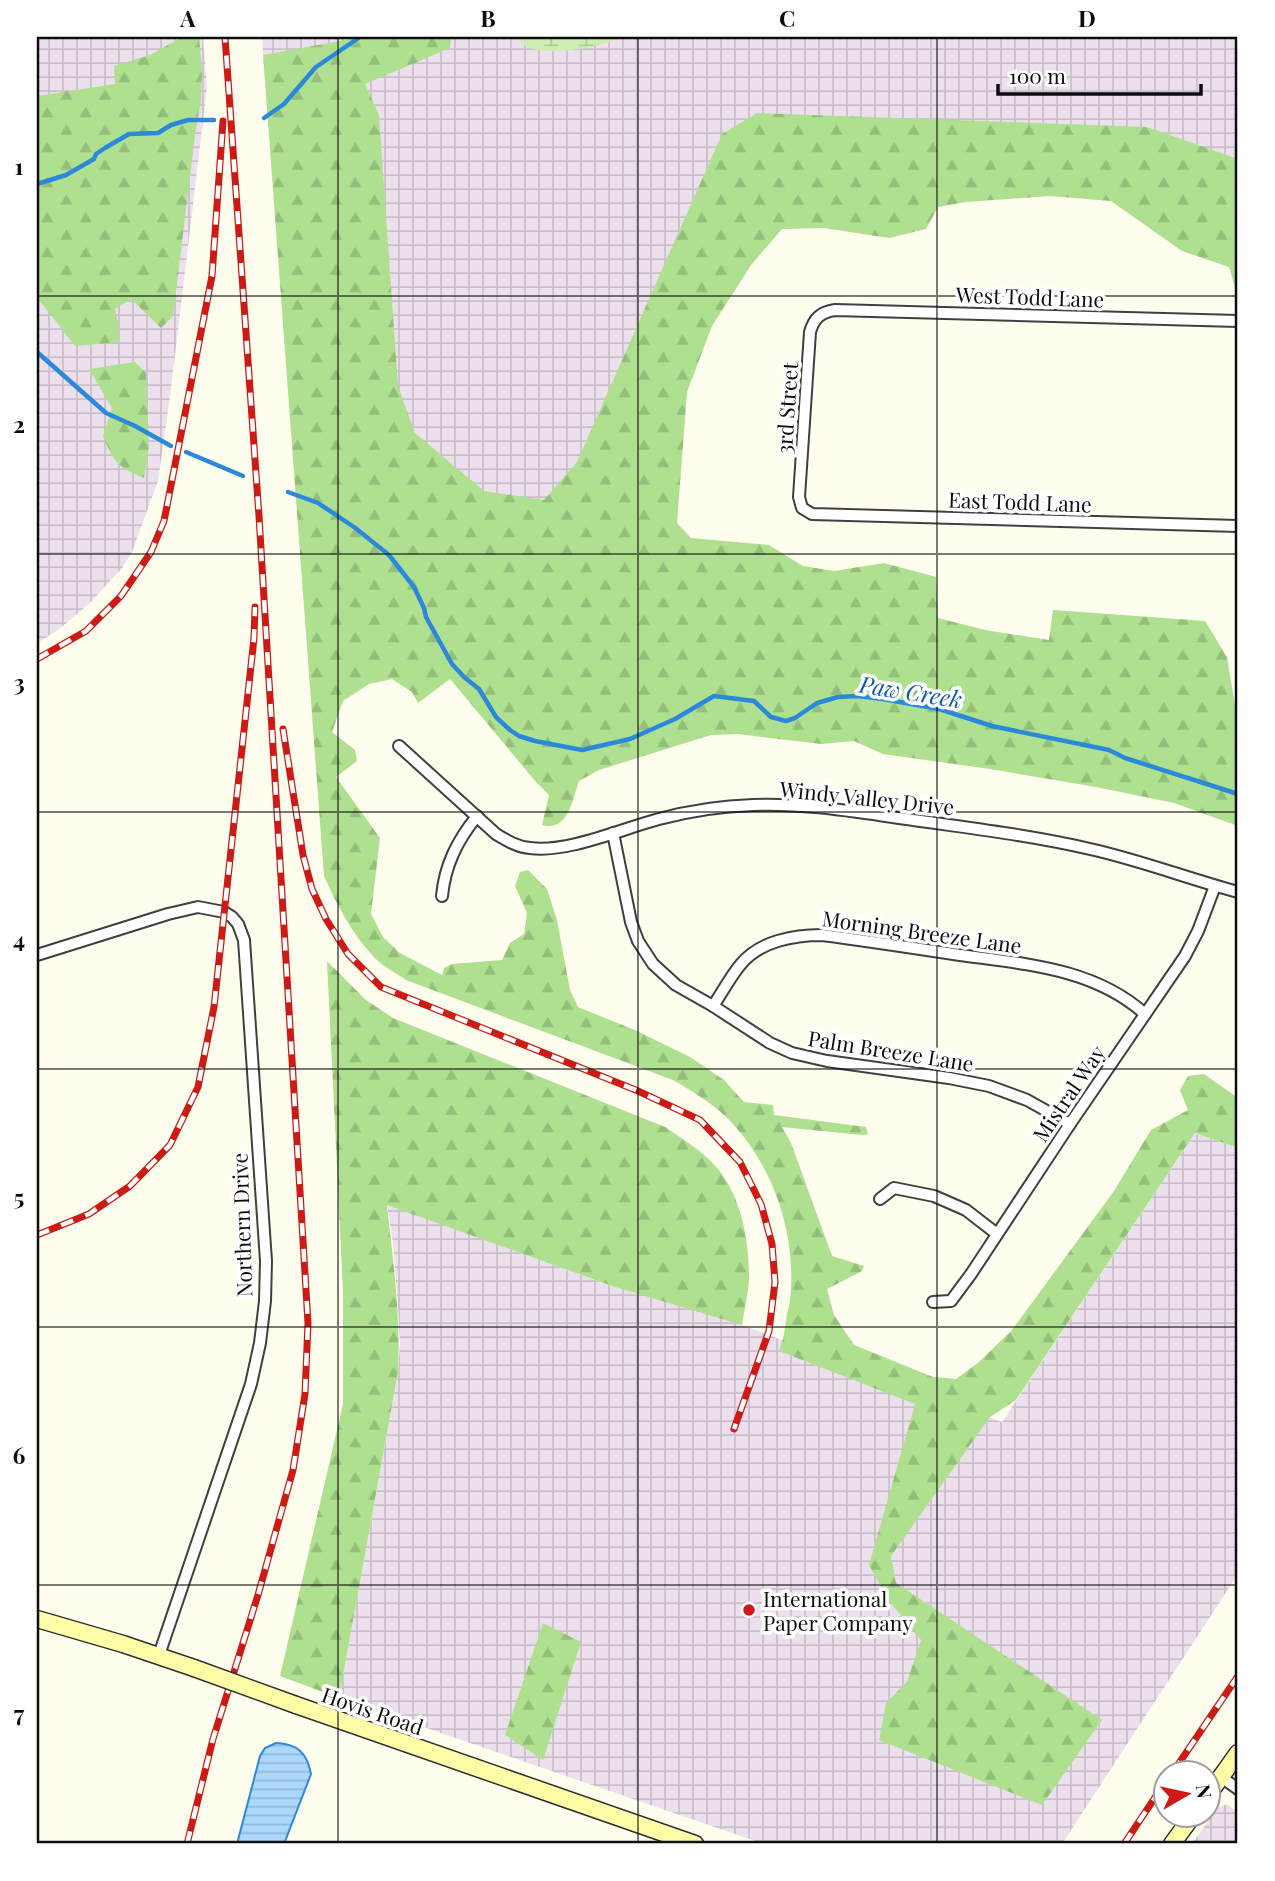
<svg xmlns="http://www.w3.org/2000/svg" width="1275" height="1881" font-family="'Playfair Display',serif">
	<defs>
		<pattern id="industrial-grid" width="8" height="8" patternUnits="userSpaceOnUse" patternTransform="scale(1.75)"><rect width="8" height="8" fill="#ede0ed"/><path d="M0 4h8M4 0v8" fill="none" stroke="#cabfca"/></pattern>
		<pattern id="forest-firs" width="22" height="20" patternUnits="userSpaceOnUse" patternTransform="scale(1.75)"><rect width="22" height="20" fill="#aee090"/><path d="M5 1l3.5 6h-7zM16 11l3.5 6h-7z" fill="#94bf7b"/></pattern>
		<pattern id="wetland-marsh" width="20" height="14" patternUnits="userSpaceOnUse" patternTransform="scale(1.75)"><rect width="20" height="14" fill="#cdeeb2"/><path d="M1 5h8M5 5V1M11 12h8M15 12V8" fill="none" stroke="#afcb98"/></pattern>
		<pattern id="water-rules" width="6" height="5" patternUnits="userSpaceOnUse" patternTransform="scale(1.75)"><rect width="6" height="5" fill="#acd8fd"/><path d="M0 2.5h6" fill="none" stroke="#93b8d8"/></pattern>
	</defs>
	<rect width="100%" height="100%" fill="#fffded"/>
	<g fill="url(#industrial-grid)">
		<polygon points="37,37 203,37 207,87 170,397 158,481 132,552 122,568 89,604 58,630 37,643"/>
		<polygon points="262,37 1238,37 1238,208 1149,153 755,159 582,598 433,538 279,88 263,55"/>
		<polygon points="665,1127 691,1145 717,1168 736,1200 746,1241 749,1278 742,1325 1002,1422 1195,1133 1238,1148 1238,1574 1062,1844 764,1844 339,1698 398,1372 400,1344 398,1306 393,1243 387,1204 611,1286"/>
		<polygon points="1223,1805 1228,1805 1238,1812 1238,1844 1192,1844 1217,1808"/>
	</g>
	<g fill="url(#forest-firs)">
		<polygon points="182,37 199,37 202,69 201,101 195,135 173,316 161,328 131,299 115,309 118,322 119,342 75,346 37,297 37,96 115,84 114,66 150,55"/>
		<path d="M362,37H451L450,48L365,84L379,115L398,386L415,433L484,491L544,500L577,462L722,134L757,113L1147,127L1238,159V298L1229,267L1182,251L1111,201L1050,196L966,202L938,207L926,229L889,238L824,228L782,229L751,265L712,326L687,392L677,523L691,538L769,545L803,566L834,571L884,563L936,577L938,618L985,630L1049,640L1053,610L1205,621L1227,657L1238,724V826L1174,803L1096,787L990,769L883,754L854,741L821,744L738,734L711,735L599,770L579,781C572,801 568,832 542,825L549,795L536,782L450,679L418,703L412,692L392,679L369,684L343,701L332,732L355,750L357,761L336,777L380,838L371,914L383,937L400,953L442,975L444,968L452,964L502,960L510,943L524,934L527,913L515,886L520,872L528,870L547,889L557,920L570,990L578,1007L637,1031L690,1057L724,1080L744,1102L773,1105L774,1115L866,1127L868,1134L862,1135L782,1127L791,1143L832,1256L864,1266L862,1271L827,1289L834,1315L854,1345L933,1377L956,1379L979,1362L1012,1330L1114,1191L1151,1130L1188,1110L1180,1090L1188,1076L1204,1074L1238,1098V1148L1195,1133L1016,1400L990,1417L891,1556L896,1583L1102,1720L1042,1805L879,1740L886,1703L907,1682L921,1640L889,1601L869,1565L915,1404L779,1351C784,1339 785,1327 787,1314C789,1306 791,1297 791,1288C794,1229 773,1168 733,1124C716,1105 695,1093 673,1080L406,980C396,973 382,966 374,957C352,934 337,905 324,876L263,55Z"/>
		<path d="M135,362L146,373L149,446L144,478C117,467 114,462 103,436L112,408L89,369Z"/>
		<path d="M327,961L366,1000L393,1018L665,1127C682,1139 703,1151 717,1168C741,1196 749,1240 749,1276C749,1292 744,1309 742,1325L612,1286L387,1205C393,1261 401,1316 398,1372L339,1698L280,1676L343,1404V1292Z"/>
		<polygon points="543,1623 581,1642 543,1760 505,1735"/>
	</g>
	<path fill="url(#wetland-marsh)" d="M517,37H624C602,46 530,64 517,37Z"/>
	<path fill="url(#water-rules)" stroke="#2b88db" stroke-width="2" d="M276,1743C298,1744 307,1753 311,1774L284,1844H237L260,1756L265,1748Z"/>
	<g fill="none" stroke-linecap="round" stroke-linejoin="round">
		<g stroke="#2b88db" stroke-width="4.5">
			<polyline points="264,118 284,104 316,67 360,37"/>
			<polyline points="37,184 66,175 94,159 96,154 105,148 129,134 158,133 171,125 188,120 214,120"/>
			<polyline points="37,352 106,413 135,426 171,446"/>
			<polyline points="186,452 243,476"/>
			<polyline points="288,492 318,503 354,527 389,555 414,587 424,608 426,617 452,664 464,677 479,689 496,717 510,730 519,736 535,741 582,750 630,739 675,719 714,696 754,701 771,717 786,721 795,718 817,703 838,697 857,696 883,699 939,709 992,726 1109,750 1125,758 1238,794"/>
		</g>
		<g stroke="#404040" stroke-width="14">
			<g id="street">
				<path d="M1238,321L835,310C821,312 814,318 810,332L799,497L802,508L812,514L1238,526"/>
				<path d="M399,746L496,834C506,840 517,847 530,848C568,853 621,829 659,819C689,811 722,806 753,805C805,803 856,812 907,819C968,828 1030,835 1090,849C1140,860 1189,879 1238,892"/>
				<polyline points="613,833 631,922 638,941 653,964 676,985 713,1006 770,1043 792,1053 827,1061 949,1078 989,1086 1027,1100 1070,1124"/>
				<path d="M442,896C445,865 457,841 477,816"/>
				<polyline points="37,955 168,914 198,907 224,912 232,917 238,924 244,940 266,1261 265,1301 260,1343 251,1384 159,1655"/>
				<path d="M713,1006C722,993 730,977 741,964C760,941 794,935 822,935C868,941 914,948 960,955C1025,964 1094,968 1145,1014"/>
				<polyline points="880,1199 894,1188 934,1196 966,1210 997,1234"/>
				<polyline points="933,1302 951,1301 971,1274 1070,1124 1185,956 1198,931 1215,886"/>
				<polyline points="1221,1777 1238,1789"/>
			</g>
		</g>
		<g stroke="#2f2f2f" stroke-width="19">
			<g id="secondary">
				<polyline points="37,1619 123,1644 194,1668"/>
				<polyline points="296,1705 695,1844"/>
				<polyline points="1208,1795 1238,1753"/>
				<polyline points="1172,1844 1194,1814"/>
			</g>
		</g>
		<use href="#street" stroke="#fff" stroke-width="10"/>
		<use href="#secondary" stroke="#fffca8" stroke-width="16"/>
		<g stroke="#cc1b16" stroke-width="7">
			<g id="rail">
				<polyline points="37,659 86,631 121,596 151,552 164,521 212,276 223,121"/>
				<polyline points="283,729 303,855 312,889 326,919 348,954 381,987 638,1091 700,1120 740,1162 761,1204 772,1244 775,1282 769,1331 734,1429"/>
				<polyline points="37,1235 89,1214 130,1186 170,1145 198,1087 214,1007 254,638 255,607"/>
				<polyline points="1173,1772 1238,1676"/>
				<polyline points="187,1844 213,1739 258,1595 293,1470 305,1394 308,1323 259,516 225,37"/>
				<polyline points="1124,1844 1166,1781"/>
			</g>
		</g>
		<use href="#rail" stroke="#fff" stroke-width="4.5" stroke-dasharray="13" stroke-linecap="butt"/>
		<g stroke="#2f2f2f" stroke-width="19" stroke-linecap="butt">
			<polyline id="secondary-bridge" points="194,1668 296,1705"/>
		</g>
		<use href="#secondary-bridge" stroke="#fffca8" stroke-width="16"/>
	</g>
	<path fill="none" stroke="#0d0d0d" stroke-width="2" stroke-opacity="0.55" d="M338,37V1844M638,37V1844M937,37V1844M37,296H1238M37,554H1238M37,812H1238M37,1069H1238M37,1327H1238M37,1585H1238"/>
	<circle fill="#cc1b16" stroke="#fff" stroke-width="2.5" cx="749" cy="1610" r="7"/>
	<g text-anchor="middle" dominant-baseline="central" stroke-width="7" stroke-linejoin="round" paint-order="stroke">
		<g font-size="21" fill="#0d0d0d" stroke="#fff">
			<text transform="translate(1030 296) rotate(2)">West Todd Lane</text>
			<text transform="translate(786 408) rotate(-86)">3rd Street</text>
			<text transform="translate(1020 501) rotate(2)">East Todd Lane</text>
			<text transform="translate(867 797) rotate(6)">Windy Valley Drive</text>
			<text transform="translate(922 931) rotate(8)">Morning Breeze Lane</text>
			<text transform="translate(891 1050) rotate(9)">Palm Breeze Lane</text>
			<text transform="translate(1068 1093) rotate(-56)">Mistral Way</text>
			<text transform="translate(241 1225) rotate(-92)">Northern Drive</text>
			<text transform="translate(373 1710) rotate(19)">Hovis Road</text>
		</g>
		<g font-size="21" fill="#0d0d0d" stroke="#fff" text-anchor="start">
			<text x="763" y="1598">International<tspan x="763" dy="24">Paper Company</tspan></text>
		</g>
		<g font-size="23" font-style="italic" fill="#0959ac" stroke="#fff">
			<text transform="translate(911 691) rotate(9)">Paw Creek</text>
		</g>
	</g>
	<rect width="1275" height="1881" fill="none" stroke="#ffffff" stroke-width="77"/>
	<g transform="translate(1187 1794) rotate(81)"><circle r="33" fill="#ffffff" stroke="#9e9e9e" stroke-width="2"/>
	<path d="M0-5L12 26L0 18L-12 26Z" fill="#cc1b16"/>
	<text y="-10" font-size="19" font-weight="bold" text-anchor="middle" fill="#0d0d0d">N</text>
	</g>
	<path d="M998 84v10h203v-10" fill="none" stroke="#0d0d0d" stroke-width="3.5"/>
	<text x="1009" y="84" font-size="21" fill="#0d0d0d" stroke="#ffffff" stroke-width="5" paint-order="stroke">100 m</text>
	<rect x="38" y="38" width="1198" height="1804" fill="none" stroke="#0d0d0d" stroke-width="2.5"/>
	<g font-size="23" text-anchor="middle" font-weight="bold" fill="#0d0d0d">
		<text x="188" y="27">A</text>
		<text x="488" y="27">B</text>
		<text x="787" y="27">C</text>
		<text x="1087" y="27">D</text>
		<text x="19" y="175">1</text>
		<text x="19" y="433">2</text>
		<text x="19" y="691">3</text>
		<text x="19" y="948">4</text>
		<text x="19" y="1206">5</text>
		<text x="19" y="1464">6</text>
		<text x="19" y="1722">7</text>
	</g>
</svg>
